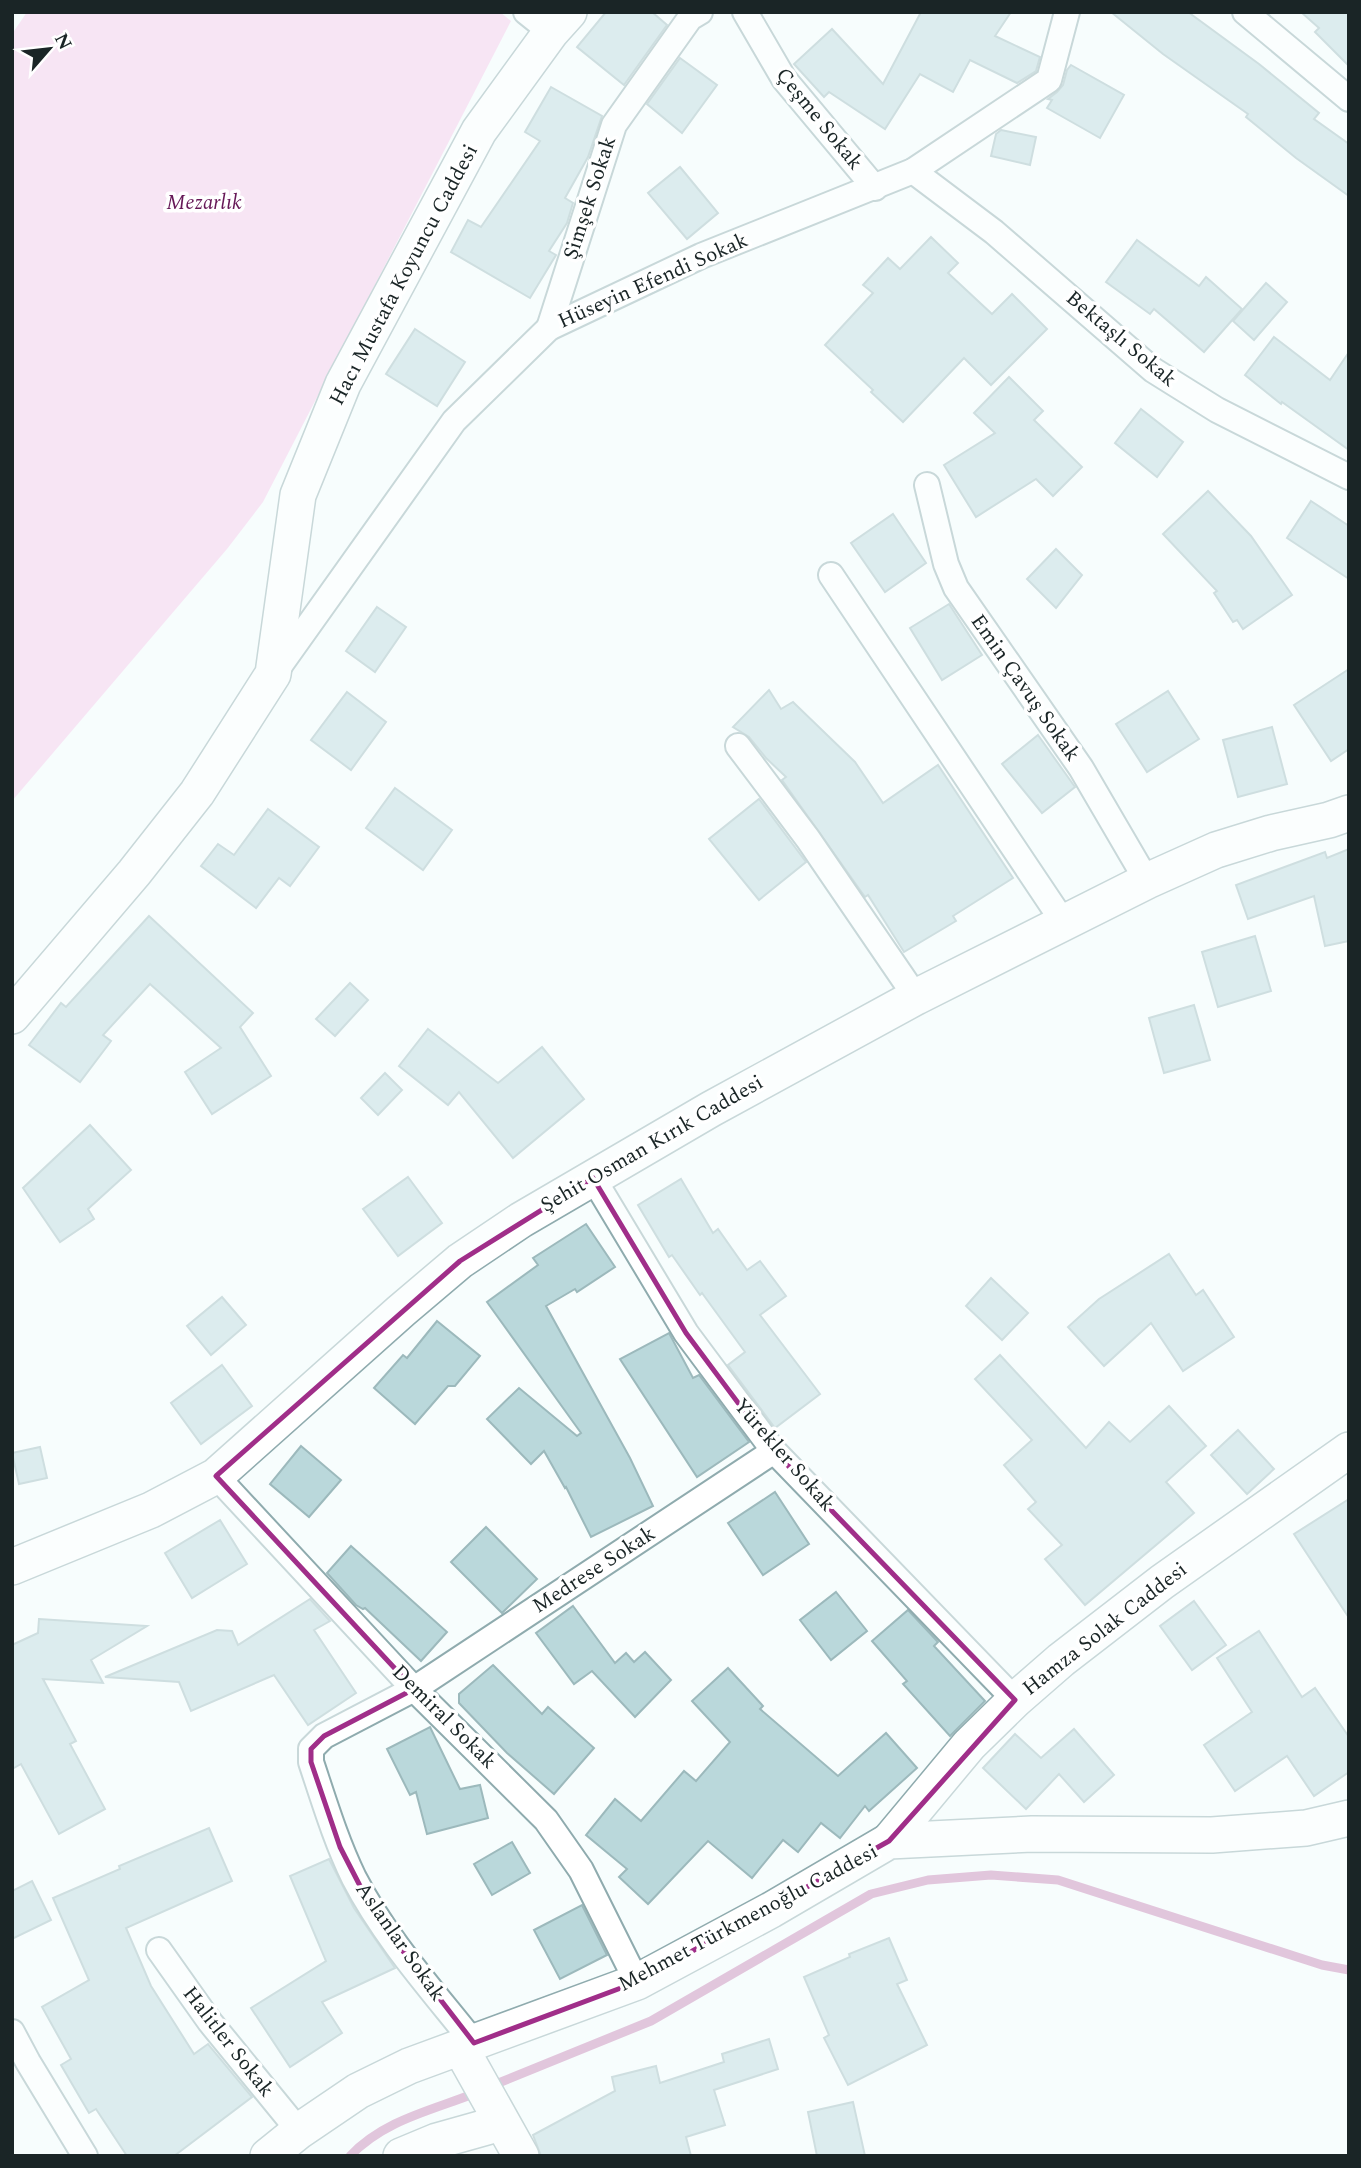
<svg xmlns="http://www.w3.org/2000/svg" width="1361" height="2168" font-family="Spectral,serif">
	<rect width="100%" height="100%" fill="#f7fdfd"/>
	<polygon fill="#f7c8e9" points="27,12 500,12 511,21 263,502 227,549 12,801 12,34"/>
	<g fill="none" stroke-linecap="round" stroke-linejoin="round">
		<g stroke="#c684b4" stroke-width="9">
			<polyline points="491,2086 651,2021 871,1894 928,1880 991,1875 1058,1880 1322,1965 1349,1970"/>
			<path d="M350,2156C385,2119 434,2110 478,2092"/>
		</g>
	</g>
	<g fill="#bad8db" stroke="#9cb9bc" stroke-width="2">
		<polygon points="606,12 652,12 667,25 624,85 577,47"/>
		<polygon points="921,12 1011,12 995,36 1040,57 1036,71 1017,83 970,60 953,92 920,74 885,129 829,92 824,97 794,64 832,29 883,84"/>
		<polygon points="1111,12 1188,12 1259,64 1319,113 1314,119 1349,144 1349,196 1296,158 1246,117 1248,114 1163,54"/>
		<polygon points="1301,12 1349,12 1349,66 1315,32 1319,28"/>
		<polygon points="680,58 717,85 682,133 647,104"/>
		<polygon points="1071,65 1124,95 1100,138 1047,108 1052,100 1048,99 1057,92 1063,85 1067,70"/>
		<polygon points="551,87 602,116 588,157 565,198 573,203 567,223 549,251 556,255 530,298 451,252 468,220 481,227 540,141 525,132"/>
		<polygon points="1001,130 1036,137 1030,165 991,156 996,134"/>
		<polygon points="680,167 718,213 687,239 648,193"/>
		<polygon points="931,237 958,263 948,273 992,314 1012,294 1047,329 991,385 964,358 903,422 871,392 873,390 825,345 873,293 863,285 888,258 900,269"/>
		<polygon points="1137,240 1199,286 1206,277 1242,309 1204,352 1154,309 1150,314 1106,282"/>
		<polygon points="1266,283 1287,302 1254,340 1233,321"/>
		<polygon points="415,329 465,362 437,406 386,374"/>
		<polygon points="1274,337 1330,380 1349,352 1349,450 1282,402 1281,404 1245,375"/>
		<polygon points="1009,377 1043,411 1034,420 1082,467 1053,496 1036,479 976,517 944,465 995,433 974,413"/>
		<polygon points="1141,409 1183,442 1157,477 1115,443"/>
		<polygon points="1208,491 1251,536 1292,595 1243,629 1237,620 1233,622 1214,593 1217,591 1163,534"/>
		<polygon points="1311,501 1349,526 1349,579 1287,538"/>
		<polygon points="893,514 926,563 885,592 851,543"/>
		<polygon points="1056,549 1082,575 1056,608 1027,579"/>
		<polygon points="949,604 982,655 942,680 910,628"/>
		<polygon points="377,607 406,627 375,672 346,651"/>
		<polygon points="1349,669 1349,749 1331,761 1294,705"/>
		<polygon points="769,690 781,709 793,702 855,762 883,803 938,765 1013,878 953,916 956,921 904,952 868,895 865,897 782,780 786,777 766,758 749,737 733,727"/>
		<polygon points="1168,691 1199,739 1147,772 1116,724"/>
		<polygon points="347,692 386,722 351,770 311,740"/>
		<polygon points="1272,727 1287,784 1238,797 1223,740"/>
		<polygon points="1038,735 1075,787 1042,813 1002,764"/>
		<polygon points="395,788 452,830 423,870 366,828"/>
		<polygon points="759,799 806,862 759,900 709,839"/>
		<polygon points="268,809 319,847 290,886 279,878 256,908 201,866 218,844 234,855"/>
		<polygon points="1349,849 1349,941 1325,946 1314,896 1248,919 1236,885 1325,852 1327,858"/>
		<polygon points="149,916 253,1013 240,1027 271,1076 212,1114 185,1072 221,1048 150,984 103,1035 111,1041 80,1082 29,1045 61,1003 66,1007"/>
		<polygon points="1255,936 1271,991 1218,1007 1202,952"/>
		<polygon points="350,983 368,1000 335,1036 316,1019"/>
		<polygon points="1194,1005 1210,1060 1164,1073 1149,1018"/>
		<polygon points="428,1029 498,1083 542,1047 584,1099 513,1158 459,1092 448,1105 399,1066"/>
		<polygon points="385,1073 402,1090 378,1115 361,1098"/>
		<polygon points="90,1125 131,1170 88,1209 94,1219 60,1242 23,1188"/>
		<polygon points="408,1177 442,1223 398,1256 363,1209"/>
		<polygon points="681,1179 713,1233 718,1229 747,1270 760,1261 786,1296 760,1315 820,1394 775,1428 728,1365 745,1352 702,1293 700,1295 672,1255 669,1257 638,1205"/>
		<polygon points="586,1224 615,1267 577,1292 575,1289 546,1306 630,1458 653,1506 591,1537 566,1487 565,1488 544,1451 531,1464 487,1419 519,1388 577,1436 581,1433 487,1302 538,1265 533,1258"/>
		<polygon points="1169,1254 1196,1295 1203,1290 1234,1337 1183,1371 1151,1323 1104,1366 1068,1327 1099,1299"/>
		<polygon points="991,1278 1028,1313 1002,1340 966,1306"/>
		<polygon points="222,1297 246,1325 211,1355 187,1326"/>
		<polygon points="437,1321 480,1356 455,1386 448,1386 415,1424 374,1388 403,1355 407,1358"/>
		<polygon points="669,1333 693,1378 699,1375 749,1442 697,1477 620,1359"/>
		<polygon points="1000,1355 1086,1448 1109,1422 1130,1442 1169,1406 1206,1446 1166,1482 1194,1513 1085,1605 1045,1559 1062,1545 1028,1509 1036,1502 1004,1465 1032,1440 975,1379"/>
		<polygon points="222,1365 252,1406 201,1444 171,1403"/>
		<polygon points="1238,1430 1274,1469 1247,1494 1211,1455"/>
		<polygon points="301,1446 341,1480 309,1517 270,1484"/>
		<polygon points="40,1447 47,1478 19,1484 12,1453"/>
		<polygon points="775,1492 809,1544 763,1575 728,1523"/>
		<polygon points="1349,1499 1349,1618 1294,1534"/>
		<polygon points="220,1520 247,1564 192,1598 165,1553"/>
		<polygon points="486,1527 537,1579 502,1613 451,1562"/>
		<polygon points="351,1546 447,1632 421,1661 365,1608 363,1609 356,1605 327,1573"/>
		<polygon points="836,1592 867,1631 831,1660 800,1620"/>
		<polygon points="310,1599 330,1621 314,1630 356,1693 308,1725 274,1675 191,1711 179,1682 105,1677 217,1630 232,1631 238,1645"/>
		<polygon points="1194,1601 1226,1645 1192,1670 1160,1626"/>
		<polygon points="573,1606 615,1663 626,1653 634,1662 645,1652 671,1680 635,1717 592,1671 574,1684 536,1633"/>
		<polygon points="908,1610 938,1642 934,1646 985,1701 950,1736 903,1684 907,1681 872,1641"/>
		<polygon points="39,1619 147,1626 91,1660 103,1683 43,1679 76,1741 70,1744 105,1809 59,1834 21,1764 12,1769 12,1645 38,1633"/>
		<polygon points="1259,1631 1302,1697 1315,1688 1349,1737 1349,1772 1314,1796 1287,1756 1235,1791 1204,1745 1252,1712 1217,1658"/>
		<polygon points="493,1665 542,1714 548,1707 594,1748 554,1794 507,1753 459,1703 459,1694"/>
		<polygon points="728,1668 763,1706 760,1709 838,1776 886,1733 917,1768 869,1811 865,1806 840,1838 821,1823 798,1852 783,1840 752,1878 708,1841 648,1904 619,1877 627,1869 586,1835 615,1799 641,1821 684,1771 696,1781 730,1742 692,1701"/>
		<polygon points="430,1727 460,1789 480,1785 488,1818 427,1834 416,1792 410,1795 387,1749"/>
		<polygon points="1074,1729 1114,1775 1084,1802 1059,1774 1026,1809 983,1768 1015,1734 1041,1758"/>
		<polygon points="209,1828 232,1881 126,1928 151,1986 194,2054 208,2044 252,2097 174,2156 127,2156 96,2109 89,2113 61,2065 71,2059 42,2007 89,1980 53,1898 120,1869 119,1866"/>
		<polygon points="512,1842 530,1873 492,1895 474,1864"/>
		<polygon points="329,1859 354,1908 395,1968 322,2002 342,2033 290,2067 251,2008 326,1961 290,1876"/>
		<polygon points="32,1881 51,1920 12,1939 12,1891"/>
		<polygon points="582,1905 607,1955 560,1979 534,1930"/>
		<polygon points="889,1938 907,1980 897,1984 927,2045 848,2085 824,2038 829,2035 804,1977 850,1957 849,1954"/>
		<polygon points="769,2039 778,2069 714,2090 725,2125 686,2137 691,2156 541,2156 533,2135 615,2091 612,2077 656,2066 660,2083 724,2062 722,2054"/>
		<polygon points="853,2102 865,2156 817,2156 808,2112"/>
	</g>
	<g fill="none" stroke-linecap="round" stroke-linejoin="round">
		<g stroke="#8fabae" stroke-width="28">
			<g id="street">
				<polyline points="526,12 551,32"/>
				<polyline points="745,12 784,79 875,188"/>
				<polyline points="1245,12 1349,99"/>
				<polyline points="913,171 994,232 1153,370 1217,410 1349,477"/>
				<polyline points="549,328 614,125 690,18 700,12"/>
				<polyline points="927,485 946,564 956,588 1081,768 1147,881"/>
				<polyline points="831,575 1064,923"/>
				<polyline points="276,671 454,421 549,328 701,256 913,171 1049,80 1067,12"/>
				<polyline points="738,746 808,839 916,997"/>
				<polyline points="593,1178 686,1333 774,1451 1015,1700"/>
				<polyline points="216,1476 414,1689 546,1820 581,1870 637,1982"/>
				<polyline points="159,1950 210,2022 299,2131"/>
				<polyline points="12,2032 28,2062 85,2156"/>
				<path d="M474,2043C432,1990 385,1938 354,1878C336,1841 324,1801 311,1762V1749L324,1736L414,1689L774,1451"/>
			</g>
		</g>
		<g stroke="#8fabae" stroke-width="38">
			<g id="secondary">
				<polyline points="12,1016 134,873 197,793 273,674 298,495 343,384 479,131 551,32 569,12"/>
				<polyline points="12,1567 151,1510 216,1476 401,1311 460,1261 521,1220 711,1109 916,997 1147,881 1216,850 1271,833 1329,820 1349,813"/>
				<polyline points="889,1841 969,1745 1015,1700 1061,1660 1162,1582 1349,1450"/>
				<polyline points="460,2047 521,2156"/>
				<polyline points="268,2156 299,2131 358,2091 409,2066 637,1982 771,1910 889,1841 1032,1834 1212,1835 1306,1828 1349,1818"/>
				<polyline points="401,2156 437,2141 501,2123"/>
			</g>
		</g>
		<use href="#street" stroke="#fff" stroke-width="24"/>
		<use href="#secondary" stroke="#fff" stroke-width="35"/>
	</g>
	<path d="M0 0H1361V2168H0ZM593,1178L686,1333L774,1451L1015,1700L889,1841L637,1982L474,2043L375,1915L340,1847L311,1762V1749L324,1736L414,1689L216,1476L460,1261Z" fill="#f7fdfd" fill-opacity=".55" fill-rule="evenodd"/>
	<path fill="none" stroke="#a02e89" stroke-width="5" stroke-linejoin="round" d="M593,1178L686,1333L774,1451L1015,1700L889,1841L637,1982L474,2043L375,1915L340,1847L311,1762V1749L324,1736L414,1689L216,1476L460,1261Z"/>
	<g text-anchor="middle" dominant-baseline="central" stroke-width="7" stroke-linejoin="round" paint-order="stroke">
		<g font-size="21" fill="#1a2526" stroke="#fff">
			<text transform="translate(819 119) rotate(51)">Çeşme Sokak</text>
			<text transform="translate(590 198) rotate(-72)">Şimşek Sokak</text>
			<text transform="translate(404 275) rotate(-62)">Hacı Mustafa Koyuncu Caddesi</text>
			<text transform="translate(653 281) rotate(-24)">Hüseyin Efendi Sokak</text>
			<text transform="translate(1121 339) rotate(40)">Bektaşlı Sokak</text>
			<text transform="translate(1025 688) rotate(55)">Emin Çavuş Sokak</text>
			<text transform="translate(652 1144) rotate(-30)">Şehit Osman Kırık Caddesi</text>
			<text transform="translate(784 1455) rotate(49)">Yürekler Sokak</text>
			<text transform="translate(594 1570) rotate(-33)">Medrese Sokak</text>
			<text transform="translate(1105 1629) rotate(-38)">Hamza Solak Caddesi</text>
			<text transform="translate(444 1717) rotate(45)">Demiral Sokak</text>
			<text transform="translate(748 1918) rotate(-28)">Mehmet Türkmenoğlu Caddesi</text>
			<text transform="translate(400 1942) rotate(55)">Aslanlar Sokak</text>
			<text transform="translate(228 2042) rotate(52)">Halitler Sokak</text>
		</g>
		<g font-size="21" font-style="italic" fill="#661857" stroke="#fff">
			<text x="204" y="203">Mezarlık</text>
		</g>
	</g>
	<rect width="1361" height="2168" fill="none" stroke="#1a2526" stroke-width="28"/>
	<g transform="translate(49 49) rotate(62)" stroke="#ffffff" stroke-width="5" paint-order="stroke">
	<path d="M0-5L12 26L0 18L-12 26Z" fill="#1a2526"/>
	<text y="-10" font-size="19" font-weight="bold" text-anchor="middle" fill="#1a2526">N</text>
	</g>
</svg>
